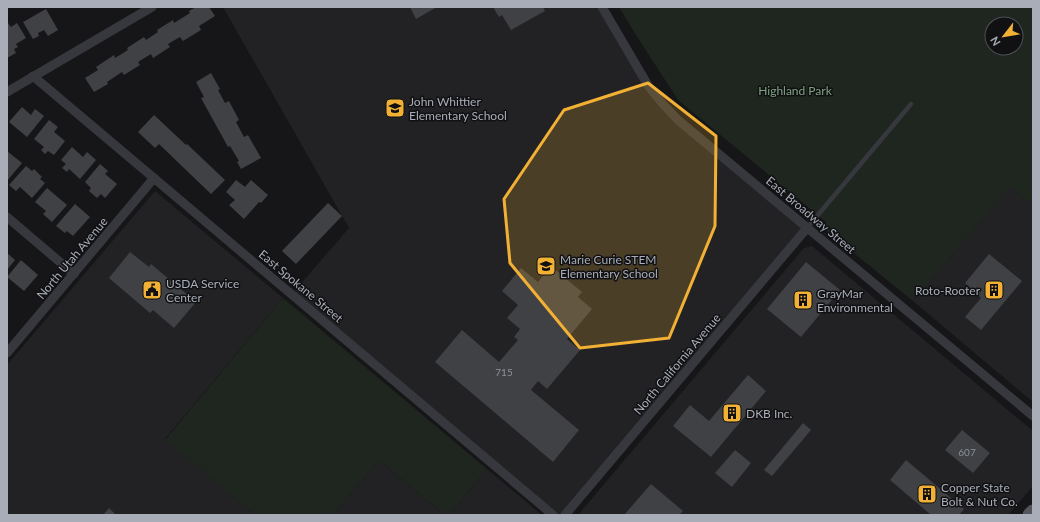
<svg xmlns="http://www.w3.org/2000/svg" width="1040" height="522" font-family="Lato,sans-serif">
	<rect width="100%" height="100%" fill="#161618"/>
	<g fill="#222225">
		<polygon points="223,7 604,7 663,104 807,228 565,515 553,515 292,294 349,228"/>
		<polygon points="1010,186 1033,206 1033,402 913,301"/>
		<polygon points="155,191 283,298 165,439 255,515 7,515 7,365"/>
		<polygon points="812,246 1033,431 1033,486 1008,515 578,515 804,248"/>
		<polygon points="379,460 445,515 333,515"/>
		<polygon points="487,469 542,515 449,515"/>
	</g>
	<g fill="#1e261f" fill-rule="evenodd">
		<path d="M619,7H1033V206L1010,187L913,301L828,232L825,228L826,222L678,100L636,35ZM992,24H1016V48H992Z"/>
		<polygon points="283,298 487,469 449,515 445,515 379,460 333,515 255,515 165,440"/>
	</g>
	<g fill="#404145">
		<polygon points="196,7 209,7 215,16 199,26 201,30 183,41 180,37 168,44 170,47 153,58 151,54 138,62 140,65 124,75 122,72 107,82 108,84 94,92 85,78 98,70 96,67 114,55 115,58 128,50 127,48 144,37 146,40 158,32 157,30 173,20 174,23 190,13 189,11"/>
		<polygon points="410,7 437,7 416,19"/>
		<polygon points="493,7 543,7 545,11 511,30 502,15 499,17"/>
		<polygon points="46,9 58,30 48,36 44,30 38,33 39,36 33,39 23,22"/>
		<polygon points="8,23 11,27 17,23 26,38 16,44 18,47 14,49 16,53 7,58 7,24"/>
		<polygon points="211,73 220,89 218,90 225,103 229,101 239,120 236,122 244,137 248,135 261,158 241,169 237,162 239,161 230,146 228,147 201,98 204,97 196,82"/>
		<polygon points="22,107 31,115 35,109 44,116 27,137 9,122"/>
		<polygon points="154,115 186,145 187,144 225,180 211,194 159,144 155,148 138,132"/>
		<polygon points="49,120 58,127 54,132 65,141 54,155 48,151 45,154 41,150 44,147 34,139"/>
		<polygon points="72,147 83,157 87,152 96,160 80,179 69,169 67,172 62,168 66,164 61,160"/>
		<polygon points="7,151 22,163 7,181"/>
		<polygon points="100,164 108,171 105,174 117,184 105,198 101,194 97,198 89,191 91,188 85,182"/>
		<polygon points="26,166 32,171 34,169 42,177 40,179 45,183 32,198 20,187 16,191 9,185"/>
		<polygon points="236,180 245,187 251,180 268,195 261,203 259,202 244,219 229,205 235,200 226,192"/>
		<polygon points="47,188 67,205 52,222 43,214 46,211 35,202"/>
		<polygon points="328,203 342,216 296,264 282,251"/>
		<polygon points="75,204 90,217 73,236 67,231 65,233 56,226"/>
		<polygon points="130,252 149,267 151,264 196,302 174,328 153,310 150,313 109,278"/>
		<polygon points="7,253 15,260 7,270"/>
		<polygon points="989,254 1022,281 981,330 965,317 981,298 965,283"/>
		<polygon points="21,260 38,275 24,291 7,277"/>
		<polygon points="806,262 840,290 801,337 767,309"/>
		<polygon points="551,266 582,292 578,297 592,309 567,339 580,350 547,389 538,381 531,390 579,430 553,462 435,362 462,330 499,362 518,340 514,337 520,329 507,318 518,305 502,291 521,268 538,282"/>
		<polygon points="748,375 766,391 711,457 673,426 690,405 709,421"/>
		<polygon points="803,423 811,430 772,476 764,470"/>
		<polygon points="962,430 990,453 973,473 945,450"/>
		<polygon points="735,450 751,463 732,487 715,473"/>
		<polygon points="906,460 964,509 959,515 931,515 890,480"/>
		<polygon points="651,484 683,511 679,515 624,515"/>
		<polygon points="109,508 116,515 103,515"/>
	</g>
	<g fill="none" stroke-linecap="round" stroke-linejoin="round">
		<polyline stroke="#37383d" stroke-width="4.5" points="807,228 911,104"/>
		<g stroke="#37383d" stroke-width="9">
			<polyline points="602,7 649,87 663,104 678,120 1033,416"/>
			<polyline points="33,76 553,515"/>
			<polyline points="7,92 152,7"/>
			<polyline points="7,217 74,274"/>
			<polyline points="7,353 154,178"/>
			<polyline points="565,515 807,228"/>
		</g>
		<polyline stroke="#53555c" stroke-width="15" points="1030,515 1033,512"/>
	</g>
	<path fill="#f2b134" fill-opacity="0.2" stroke="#f2b134" stroke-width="3" stroke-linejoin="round" d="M648,83L716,136L715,226L669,338L580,348L510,263L504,199L564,110Z"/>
	<defs>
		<g id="school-square" transform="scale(1)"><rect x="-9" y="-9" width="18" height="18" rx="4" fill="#f2b134" stroke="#111113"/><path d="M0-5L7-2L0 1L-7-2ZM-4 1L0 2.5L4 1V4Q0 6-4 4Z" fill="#111"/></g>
		<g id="civic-square" transform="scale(1)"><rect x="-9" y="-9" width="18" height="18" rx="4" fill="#f2b134" stroke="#111113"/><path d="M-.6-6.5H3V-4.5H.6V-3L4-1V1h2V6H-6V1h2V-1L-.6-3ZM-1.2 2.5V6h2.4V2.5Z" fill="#111"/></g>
		<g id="building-square" transform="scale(1)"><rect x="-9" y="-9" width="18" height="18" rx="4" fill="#f2b134" stroke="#111113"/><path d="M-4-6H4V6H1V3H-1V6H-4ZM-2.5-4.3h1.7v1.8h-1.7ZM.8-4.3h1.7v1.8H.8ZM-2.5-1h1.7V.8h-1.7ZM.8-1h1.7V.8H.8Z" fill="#111"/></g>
	</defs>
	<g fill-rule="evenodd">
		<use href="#school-square" x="395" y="108"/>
		<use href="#school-square" x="546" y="266"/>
		<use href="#civic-square" x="152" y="290"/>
		<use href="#building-square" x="994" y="290"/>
		<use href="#building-square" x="803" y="300"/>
		<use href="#building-square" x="732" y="413"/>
		<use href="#building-square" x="927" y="494"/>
	</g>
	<g text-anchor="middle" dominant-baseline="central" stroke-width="3" stroke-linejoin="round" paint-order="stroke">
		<g font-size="10" fill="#8e929b">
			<text x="504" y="372">715</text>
			<text x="967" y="452">607</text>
		</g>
		<g font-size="12" fill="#7fa381" stroke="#111113">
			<text x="795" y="90">Highland Park</text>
		</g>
		<g font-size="12" fill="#a8adb8" stroke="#111113" text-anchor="start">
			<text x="409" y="101">John Whittier<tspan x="409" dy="14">Elementary School</tspan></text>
			<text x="560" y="259">Marie Curie STEM<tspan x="560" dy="14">Elementary School</tspan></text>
			<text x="166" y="283">USDA Service<tspan x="166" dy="14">Center</tspan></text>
			<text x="980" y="290" text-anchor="end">Roto-Rooter</text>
			<text x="817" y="293">GrayMar<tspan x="817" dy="14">Environmental</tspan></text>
			<text x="746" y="413">DKB Inc.</text>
			<text x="941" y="487">Copper State<tspan x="941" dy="14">Bolt &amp; Nut Co.</tspan></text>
		</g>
		<g font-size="12" fill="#a8adb8" stroke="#111113">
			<text transform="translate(811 215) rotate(40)">East Broadway Street</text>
			<text transform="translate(72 258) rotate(-50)">North Utah Avenue</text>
			<text transform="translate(301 286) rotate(40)">East Spokane Street</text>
			<text transform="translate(677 364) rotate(-50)">North California Avenue</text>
		</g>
	</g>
	<rect width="1040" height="522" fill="none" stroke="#a8adb8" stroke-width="16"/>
	<g transform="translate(1004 36) rotate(239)"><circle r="19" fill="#111113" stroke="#4d4f55"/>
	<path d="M0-3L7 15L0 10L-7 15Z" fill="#f2b134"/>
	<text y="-6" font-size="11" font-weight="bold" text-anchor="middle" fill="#a8adb8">N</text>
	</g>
</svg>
